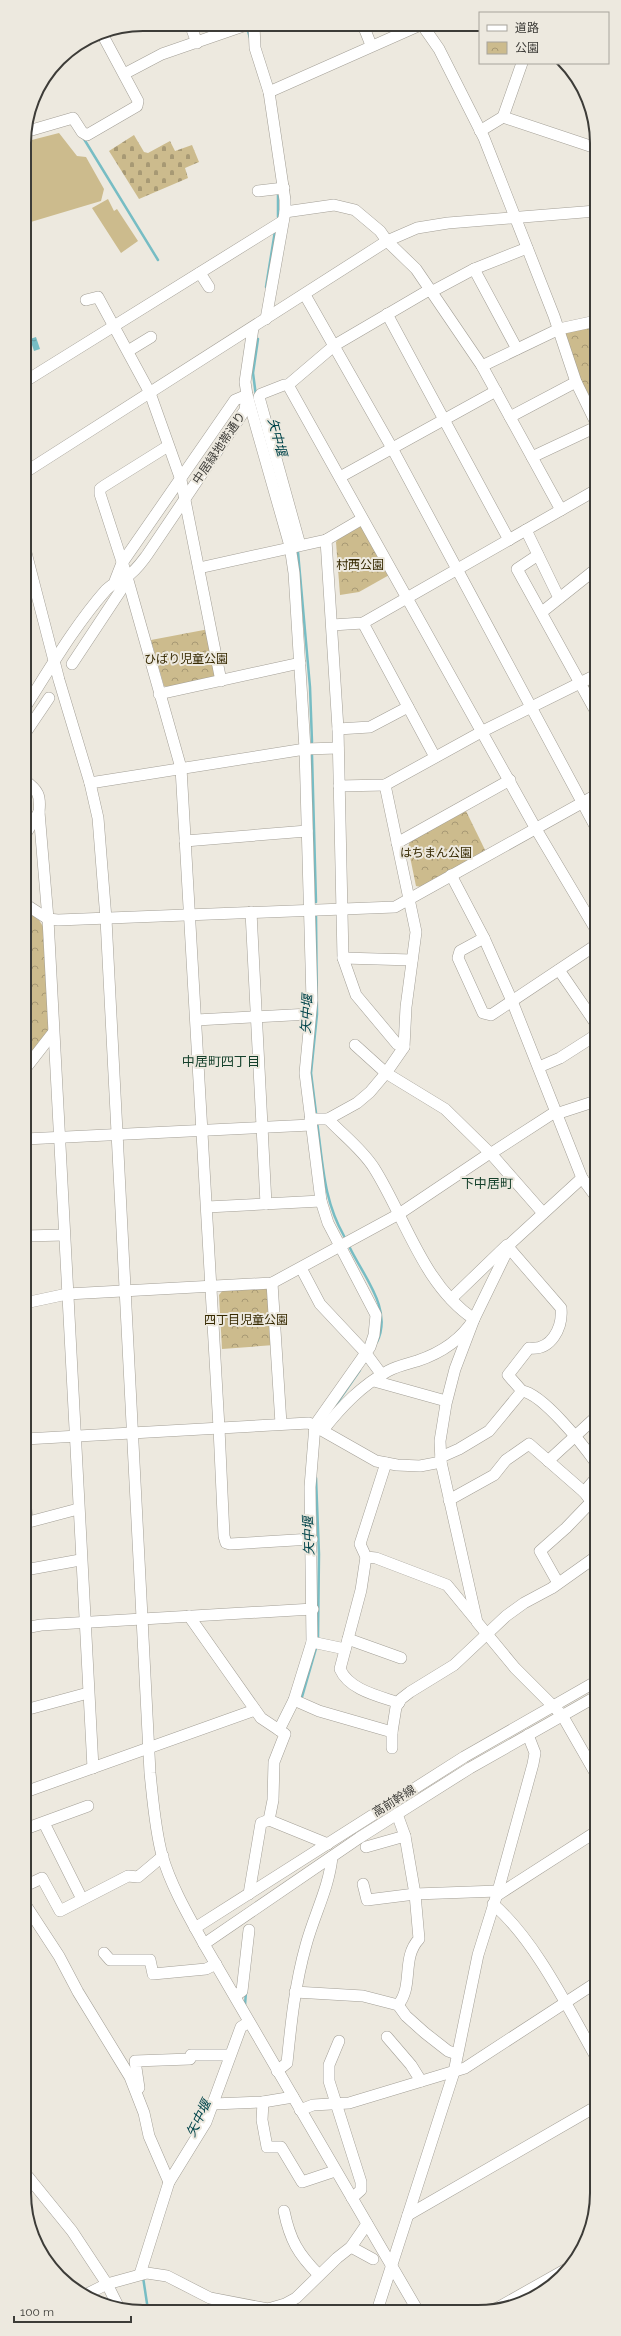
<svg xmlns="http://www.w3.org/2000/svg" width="621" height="2336" font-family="Raleway,'Noto Sans JP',sans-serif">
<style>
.cemetery{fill:url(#cemetery-stones)}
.park{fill:url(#park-crowns)}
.pitch{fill:#ccbb8d}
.water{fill:url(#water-ripples)}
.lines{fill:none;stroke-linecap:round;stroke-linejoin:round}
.stream{stroke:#77bdc4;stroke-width:2.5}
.minor-casing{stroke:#a39f96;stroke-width:12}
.minor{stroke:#fff;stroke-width:11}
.labels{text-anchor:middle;stroke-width:4;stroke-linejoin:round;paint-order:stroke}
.street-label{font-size:12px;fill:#3d3c38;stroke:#ede9df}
.park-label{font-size:12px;fill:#362900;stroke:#ede9df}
.water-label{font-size:13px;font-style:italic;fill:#00444a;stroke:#ede9df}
.neighbourhood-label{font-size:13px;fill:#15402b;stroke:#ede9df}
.rim{fill:none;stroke:#3d3c38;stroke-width:2}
</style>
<defs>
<pattern id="cemetery-stones" width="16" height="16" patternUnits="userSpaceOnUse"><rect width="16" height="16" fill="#ccbb8d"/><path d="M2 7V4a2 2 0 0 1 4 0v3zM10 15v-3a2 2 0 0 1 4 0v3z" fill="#a79974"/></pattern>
<pattern id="park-crowns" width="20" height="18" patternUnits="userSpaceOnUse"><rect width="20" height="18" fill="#ccbb8d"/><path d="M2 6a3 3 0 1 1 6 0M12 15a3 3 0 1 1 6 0" fill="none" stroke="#a79974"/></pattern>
<pattern id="water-ripples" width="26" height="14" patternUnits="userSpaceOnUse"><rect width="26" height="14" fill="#77bdc4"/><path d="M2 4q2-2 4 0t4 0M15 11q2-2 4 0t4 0" fill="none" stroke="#639ba0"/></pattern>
</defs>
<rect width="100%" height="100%" fill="#ede9df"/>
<!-- cemetery -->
<polygon class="cemetery" points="134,135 144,152 148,153 170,141 175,151 192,145 199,162 185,168 188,178 139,199 109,151"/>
<!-- park -->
<g class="park">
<polygon points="596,325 596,416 582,388 565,336 566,331"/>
<polygon points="363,525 391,574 359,592 340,595 336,542 338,539"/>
<polygon points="209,629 217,674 215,678 168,687 164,686 151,640"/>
<polygon points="466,811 486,852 421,887 416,886 408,847 410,841"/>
<polygon points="25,910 39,920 44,928 50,1031 25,1063"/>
<polygon points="266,1289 271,1293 274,1345 222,1349 219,1295 223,1290"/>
</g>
<!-- pitch -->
<g class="pitch">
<polygon points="59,133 77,156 86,157 104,189 101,201 24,224 24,142"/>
<polygon points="108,199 114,211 117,209 138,241 121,253 92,208"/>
</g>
<!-- water -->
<g class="water">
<polygon points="24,331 31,353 24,355"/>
<polygon points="36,337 40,349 34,351 30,339"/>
</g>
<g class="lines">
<!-- stream -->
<g class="stream">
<polyline points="247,28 250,38"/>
<polyline points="84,139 158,260"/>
<polyline points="278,217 278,192"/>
<polyline points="266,287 275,231"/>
<polyline points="256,396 253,373 258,339"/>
<polyline points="298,552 310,687 312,742"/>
<polyline points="312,755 316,902"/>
<polyline points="316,1113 311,1073 317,1014 316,916"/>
<path d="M317,1122C323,1163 323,1199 344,1236"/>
<path d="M350,1248C364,1277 393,1310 377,1342"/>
<polyline points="335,1406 360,1370"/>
<polyline points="316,1478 319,1554 318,1639"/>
<polyline points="302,1697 317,1645"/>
<polyline points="245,2005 246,1992"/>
<polyline points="143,2277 148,2310"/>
</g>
<defs>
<g id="minor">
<polyline points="190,24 197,43"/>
<polyline points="254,25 255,48 269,92 285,200 285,212 266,319"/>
<polyline points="363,25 371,45"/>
<polyline points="423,26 439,49 484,138 554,316 576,382 596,423"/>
<polyline points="124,74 162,54 246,25"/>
<polyline points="269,92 418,26"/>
<polyline points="503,117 596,148"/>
<polyline points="480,131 503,117 522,63"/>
<polyline points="25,132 73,118 82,132 87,135 137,106 138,101 101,32"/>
<polyline points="258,191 284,188"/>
<polyline points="285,212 334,205 355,210 380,231 387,241 416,269 482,366 561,510"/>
<polyline points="474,269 517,349"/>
<polyline points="200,273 209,287"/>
<polyline points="431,292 474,269 527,248"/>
<polyline points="305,295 392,448 596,828"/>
<polyline points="86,300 98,297 150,393 181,480 221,681"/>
<polyline points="387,314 509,540"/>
<polyline points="253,328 245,382 247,395 290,546 294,573 305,749 312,1000 305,1073 321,1201 328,1223 376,1315 374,1335 370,1347 315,1425 310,1487 312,1642 294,1700 279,1730"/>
<polyline points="128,351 151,337"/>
<polyline points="482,366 559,329 596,321"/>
<polyline points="24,382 283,221"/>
<polyline points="288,385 335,345 429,290"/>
<polyline points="510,417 576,382"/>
<polyline points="168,446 104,486 100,489 100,494 127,577 181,768 219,1428 224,1536 226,1543 230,1544 312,1539"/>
<polyline points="532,457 596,427"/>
<polyline points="24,473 387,241 417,228 448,223 596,211"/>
<polyline points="340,477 496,391"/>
<polyline points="526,530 559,598"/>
<polyline points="326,540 338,729 343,958 356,995 397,1044 404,1047"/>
<path d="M24,545L59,680L90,783L98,818L106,919L150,1773C153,1801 155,1829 162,1855C171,1886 188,1915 204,1944L418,2311"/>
<polyline points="300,545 259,397 261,394 284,385 288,385 536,829 596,930"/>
<polyline points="538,555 517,569 596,712"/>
<polyline points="199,568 326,540 362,519"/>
<polyline points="542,612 596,569"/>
<polyline points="363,623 435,757"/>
<polyline points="332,625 363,623 596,490"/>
<polyline points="72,664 121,590 127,577"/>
<polyline points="159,694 300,663"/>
<path d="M24,709C49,670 75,625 106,590C113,583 118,581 126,577C135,572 141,563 147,555L245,410L247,395L235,400L122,563L115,581"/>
<polyline points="338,729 370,727 408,707"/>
<polyline points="24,735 49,698"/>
<path d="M24,780C38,790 41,795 39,812L48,919L93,1768"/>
<polyline points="90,783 305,749 338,748"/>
<polyline points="339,786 385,785 483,731 596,675"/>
<polyline points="25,835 39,812"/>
<polyline points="185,841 307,831"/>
<polyline points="397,843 510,780"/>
<polyline points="451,875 484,938 512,1001 582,1178 596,1197"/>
<polyline points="25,904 48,919 58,920 395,907 596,795"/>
<polyline points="251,912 266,1204"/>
<polyline points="484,938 460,951 458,958 483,1013 491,1015 596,945"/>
<polyline points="343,958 412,960"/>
<polyline points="559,970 596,1024"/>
<polyline points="196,1020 310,1014"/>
<polyline points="355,1045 386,1073 445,1109 493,1156 543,1213"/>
<polyline points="539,1067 560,1058 596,1035"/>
<polyline points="25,1069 53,1033"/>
<polyline points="556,1114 596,1101"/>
<polyline points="310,1119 328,1119 357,1103 370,1092 386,1073 404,1047 406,1007 416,932 385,785"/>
<polyline points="25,1139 311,1125"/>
<polyline points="490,1154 555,1112"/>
<polyline points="582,1178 511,1243 474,1319 455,1369 446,1404 440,1441 441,1462 477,1622 515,1668 562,1715 597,1776"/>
<polyline points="207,1207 321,1201"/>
<polyline points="25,1236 64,1235"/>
<path d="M509,1248L561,1308C563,1328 551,1351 529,1348L508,1375L522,1391"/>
<polyline points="301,1268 320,1304 365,1352 382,1375"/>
<polyline points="272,1283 281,1424"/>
<polyline points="451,1299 507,1245"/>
<polyline points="25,1303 67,1294 272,1283 399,1214 490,1153"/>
<polyline points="374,1381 446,1401"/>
<path d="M323,1430C342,1406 361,1386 388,1371C397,1366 407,1364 417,1361C441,1353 461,1340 474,1319C423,1285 405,1217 374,1168C362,1149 343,1135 328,1119"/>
<polyline points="25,1439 309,1423 376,1461 397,1465 420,1466 441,1462"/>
<path d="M441,1457L459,1449L489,1431L522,1391C543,1394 583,1445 596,1463"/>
<polyline points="548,1461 596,1417"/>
<polyline points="386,1463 360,1544 366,1557 376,1558 447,1585 475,1619"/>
<polyline points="584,1492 596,1478"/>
<polyline points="25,1494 27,1523"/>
<polyline points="449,1500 494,1475 506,1460 529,1444 584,1492 596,1508"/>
<polyline points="25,1523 78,1509"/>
<path d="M366,1557L361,1590L340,1669C349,1690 379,1696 399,1703"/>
<polyline points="25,1570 80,1560"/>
<polyline points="558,1583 540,1551 566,1528 591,1502"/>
<polyline points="189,1616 261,1718 285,1734 274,1762 273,1800 269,1820"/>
<polyline points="25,1628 41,1625 313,1609"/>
<polyline points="348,1639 401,1658"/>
<polyline points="312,1642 345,1649"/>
<polyline points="294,1700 319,1711 392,1732"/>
<polyline points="25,1710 88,1693"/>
<polyline points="392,1748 392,1732 396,1707 401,1699 410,1692 454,1665 506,1616 524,1603 552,1588 597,1556"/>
<polyline points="25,1792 255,1710"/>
<polyline points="397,1814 405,1836"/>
<polyline points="44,1823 82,1899"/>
<polyline points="25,1829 88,1806"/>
<path d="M366,1847L405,1836L415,1894L419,1939C401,1958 414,1986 398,2005"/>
<polyline points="363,1884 367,1900 415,1894 498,1891"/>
<polyline points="25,1886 42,1878 60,1911 128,1876 138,1877 163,1856"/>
<polyline points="249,1894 261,1823 269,1820 328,1844"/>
<polyline points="496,1896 597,1831"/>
<polyline points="25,1904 59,1956 78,1992 130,2077 144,2113 149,2136 169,2182"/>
<path d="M493,1904C536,1941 569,2010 597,2059"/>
<polyline points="195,1928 464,1757 597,1681"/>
<polyline points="204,1944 359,1838 470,1768 597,1696"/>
<polyline points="104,1953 110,1960 150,1960 153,1974 206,1969 216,1964"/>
<polyline points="295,1992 363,1996 398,2005 406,2016 425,2033 448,2051 457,2054"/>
<polyline points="235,1996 242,1991 249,1930"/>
<polyline points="387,2037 411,2065 421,2081"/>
<polyline points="339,2041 329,2065 329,2081 361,2182 361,2190 352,2198"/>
<path d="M277,2071L287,2063C291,2023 295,1984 306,1945C314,1915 329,1888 332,1857"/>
<polyline points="139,2088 135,2061 190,2059 191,2055 230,2055"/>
<polyline points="263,2102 262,2120 267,2147 281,2147 302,2182 335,2171"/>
<polyline points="213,2104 263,2102 293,2097"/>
<polyline points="300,2110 313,2105 349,2103 465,2068 597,1982"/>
<polyline points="25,2173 72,2231 107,2284 120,2310"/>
<path d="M284,2211C290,2240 298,2254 319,2275"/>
<polyline points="408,2215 597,2106"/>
<polyline points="351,2247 373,2259"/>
<polyline points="140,2274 169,2182 206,2122 241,2027 249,2022"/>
<polyline points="83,2296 107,2284 147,2273 167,2276 210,2298 268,2309 285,2304 296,2298 337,2258 351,2247 367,2224"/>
<polyline points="377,2311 454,2072 478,1955 498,1891 533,1764 535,1753 528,1735"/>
<polyline points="492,2311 570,2267"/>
</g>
</defs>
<!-- minor casing -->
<use href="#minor" class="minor-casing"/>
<!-- minor -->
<use href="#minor" class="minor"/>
</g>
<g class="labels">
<!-- street labels -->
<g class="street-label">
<text transform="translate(219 448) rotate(-56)" y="4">中居緑地帯通り</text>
<text transform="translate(394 1801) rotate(-32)" y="4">高前幹線</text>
</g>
<!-- park labels -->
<g class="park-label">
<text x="360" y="569">村西公園</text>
<text x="186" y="663">ひばり児童公園</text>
<text x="436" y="857">はちまん公園</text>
<text x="246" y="1324">四丁目児童公園</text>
</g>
<!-- water labels -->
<g class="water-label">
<text transform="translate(278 437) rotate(75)" y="5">矢中堰</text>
<text transform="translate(306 1014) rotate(-87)" y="5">矢中堰</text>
<text transform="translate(308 1536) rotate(-92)" y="5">矢中堰</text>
<text transform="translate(198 2118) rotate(-64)" y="5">矢中堰</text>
</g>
<!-- neighbourhood labels -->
<g class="neighbourhood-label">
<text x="221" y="1066">中居町四丁目</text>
<text x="487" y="1188">下中居町</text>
</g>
</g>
<!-- crop -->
<path d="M0 0H621V2336H0ZM143 31H478A112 112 0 0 1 590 143V2193A112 112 0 0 1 478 2305H143A112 112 0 0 1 31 2193V143A112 112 0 0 1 143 31Z" fill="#ede9df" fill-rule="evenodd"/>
<path class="rim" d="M143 31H478A112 112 0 0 1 590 143V2193A112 112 0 0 1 478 2305H143A112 112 0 0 1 31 2193V143A112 112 0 0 1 143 31Z"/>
<!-- legend -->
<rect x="479" y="12" width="130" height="52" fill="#ede9df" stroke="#a7a49c"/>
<rect x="487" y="25" width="20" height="6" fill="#ffffff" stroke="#a7a49c"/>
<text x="515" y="32" font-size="12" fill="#3d3c38">道路</text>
<rect x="487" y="42" width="20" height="12" fill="url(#park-crowns)" stroke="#a7a49c"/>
<text x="515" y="52" font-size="12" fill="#3d3c38">公園</text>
<!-- scale -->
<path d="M14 2316v6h117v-6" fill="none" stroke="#3d3c38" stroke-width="2"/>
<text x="20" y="2316" font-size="12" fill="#3d3c38" stroke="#ede9df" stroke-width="3" paint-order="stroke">100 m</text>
</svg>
